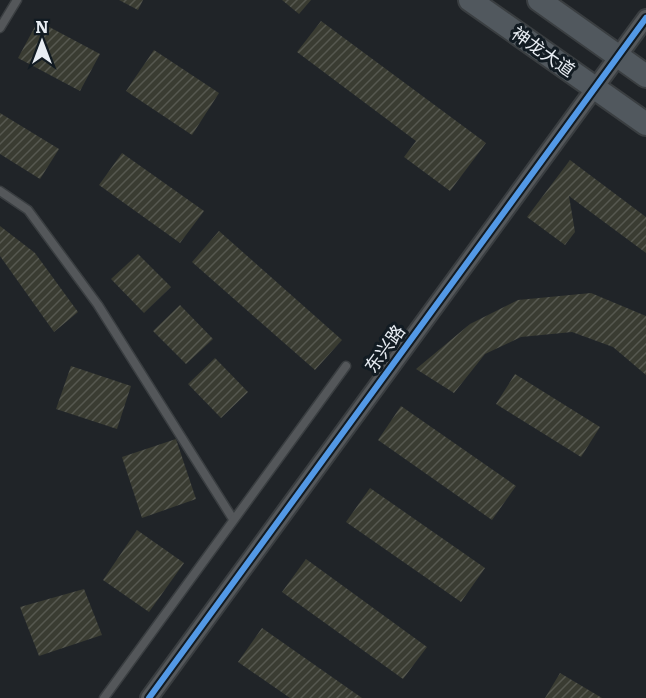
<svg xmlns="http://www.w3.org/2000/svg" width="646" height="698" font-family="Literata,'Noto Sans SC',serif">
<style>
.building{fill:url(#building-hatch)}
.lines{fill:none;stroke-linecap:round;stroke-linejoin:round}
.lane-casing{stroke:#3a3e41;stroke-width:11}
.street-casing{stroke:#3a3e41;stroke-width:20}
.secondary-casing{stroke:#3a3e41;stroke-width:26}
.lane{stroke:#54575a;stroke-width:8}
.street{stroke:#54575a;stroke-width:16}
.secondary{stroke:#51585e;stroke-width:22}
.cycleway-casing{stroke:#121b22;stroke-width:10}
.cycleway{stroke:#5399e6;stroke-width:6}
.labels{text-anchor:middle;stroke-width:6;stroke-linejoin:round;paint-order:stroke}
.street-label{font-size:18px;fill:#e8edf3;stroke:#121b22}
</style>
<defs>
<pattern id="building-hatch" width="6" height="6" patternUnits="userSpaceOnUse" patternTransform="scale(1.5)"><rect width="6" height="6" fill="#3a3c32"/><path d="M-1 1l2-2M0 6l6-6M5 7l2-2" fill="none" stroke="#565850"/></pattern>
</defs>
<rect width="100%" height="100%" fill="#202428"/>
<!-- building -->
<g class="building">
<polygon points="119,0 143,0 138,10"/>
<polygon points="282,0 311,0 299,14"/>
<polygon points="38,21 100,54 80,91 18,58"/>
<polygon points="321,21 486,143 450,191 404,157 416,141 297,52"/>
<polygon points="154,50 219,93 192,135 126,91"/>
<polygon points="0,113 59,149 40,179 0,154"/>
<polygon points="122,153 204,211 180,243 99,185"/>
<polygon points="570,160 646,217 646,253 569,196 575,232 565,245 527,217"/>
<polygon points="0,226 35,253 78,312 54,332 0,256"/>
<polygon points="219,231 342,340 315,370 192,262"/>
<polygon points="138,254 171,287 144,313 111,279"/>
<polygon points="591,293 646,316 646,375 613,347 572,332 521,337 485,354 454,393 416,369 470,324 518,300"/>
<polygon points="180,305 213,339 186,364 153,331"/>
<polygon points="215,358 248,392 221,418 188,384"/>
<polygon points="71,366 131,386 117,429 56,409"/>
<polygon points="515,374 600,427 581,457 496,404"/>
<polygon points="401,406 516,486 492,520 378,440"/>
<polygon points="176,439 196,499 142,518 122,457"/>
<polygon points="370,488 485,568 461,602 346,522"/>
<polygon points="137,530 184,563 149,612 103,580"/>
<polygon points="306,559 427,647 403,679 282,592"/>
<polygon points="84,589 102,635 39,656 20,607"/>
<polygon points="262,628 362,698 290,698 238,662"/>
<polygon points="560,673 602,698 545,698"/>
</g>
<g class="lines">
<defs>
<g id="lane">
<polyline points="0,28 17,0"/>
<polyline points="0,191 28,210 98,305 233,519"/>
<polyline points="104,698 346,366"/>
</g>
<polyline id="street" points="149,698 646,18"/>
<g id="secondary">
<polyline points="470,0 646,124"/>
<polyline points="539,0 646,76"/>
</g>
</defs>
<!-- lane casing -->
<use href="#lane" class="lane-casing"/>
<!-- street casing -->
<use href="#street" class="street-casing"/>
<!-- secondary casing -->
<use href="#secondary" class="secondary-casing"/>
<!-- lane -->
<use href="#lane" class="lane"/>
<!-- street -->
<use href="#street" class="street"/>
<!-- secondary -->
<use href="#secondary" class="secondary"/>
<defs>
<polyline id="cycleway" points="149,698 646,18"/>
</defs>
<!-- cycleway casing -->
<use href="#cycleway" class="cycleway-casing"/>
<!-- cycleway -->
<use href="#cycleway" class="cycleway"/>
</g>
<g class="labels">
<!-- street labels -->
<g class="street-label">
<text transform="translate(543 52) rotate(35)" y="6">神龙大道</text>
<text transform="translate(385 349) rotate(-54)" y="6">东兴路</text>
</g>
</g>
<!-- north arrow -->
<g transform="translate(42 42)" stroke="#121b22" stroke-width="4.5" paint-order="stroke">
<path d="M0-4.5L10 22L0 15L-10 22Z" fill="#e8edf3"/>
<text y="-9" font-size="16" font-weight="bold" text-anchor="middle" fill="#e8edf3">N</text>
</g>
</svg>
